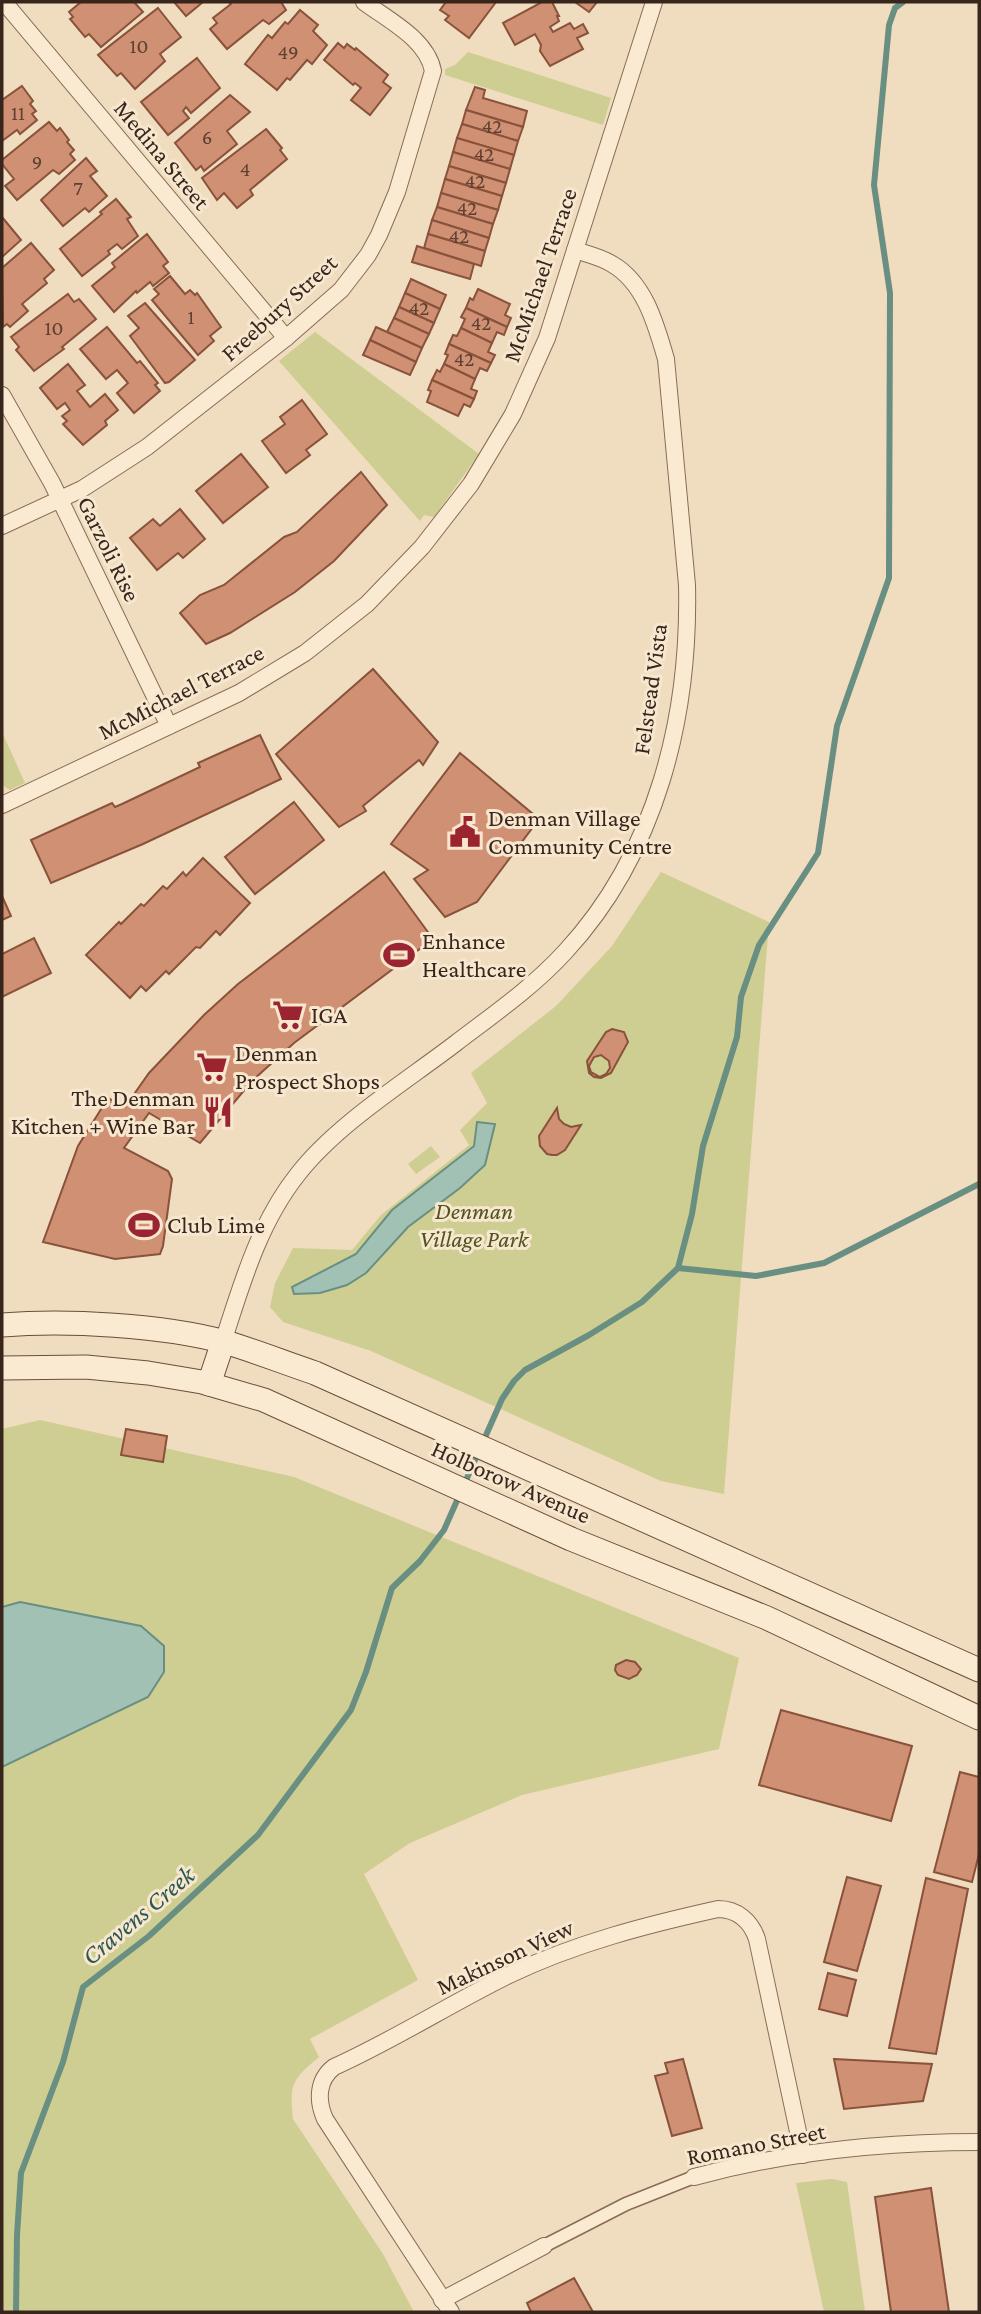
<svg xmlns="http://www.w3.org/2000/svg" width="981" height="2314" font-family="'Crimson Pro',serif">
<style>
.green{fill:#cece92}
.water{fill:#a2c1b5;stroke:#698f82;stroke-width:2}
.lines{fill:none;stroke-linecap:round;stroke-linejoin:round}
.stream{stroke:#698f82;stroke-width:6}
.building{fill:#d09073;stroke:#89523b;stroke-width:2;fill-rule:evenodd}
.pedestrian-casing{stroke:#896c56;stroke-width:15}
.minor-casing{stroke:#896c56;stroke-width:18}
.secondary-casing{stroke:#6b4d3a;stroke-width:25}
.pedestrian{stroke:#faead2;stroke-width:12}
.minor{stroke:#faead2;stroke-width:16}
.secondary{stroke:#faead2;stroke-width:23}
.labels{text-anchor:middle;stroke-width:6;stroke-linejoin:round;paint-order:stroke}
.number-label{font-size:21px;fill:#5e4032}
.street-label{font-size:24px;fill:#38261c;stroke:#f7e7cf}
.poi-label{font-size:24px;fill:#38261c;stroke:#f7e7cf;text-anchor:start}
.park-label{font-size:24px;font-style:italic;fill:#4e5521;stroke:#f7e7cf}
.water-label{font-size:26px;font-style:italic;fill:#2a5851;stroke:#f7e7cf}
</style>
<rect width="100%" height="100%" fill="#f0dcbf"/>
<!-- green -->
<g class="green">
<polygon points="468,52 611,98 603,125 445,75 445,69 455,65"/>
<polygon points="315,332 479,454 434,517 424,515 420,521 279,361"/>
<polygon points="2,732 25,783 10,790 2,785"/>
<polygon points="661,872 769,922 724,1494 661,1481 371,1351 283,1322 270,1307 275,1283 293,1248 352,1250 381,1215 469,1145 460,1130 487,1103 471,1073 556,1006 612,946"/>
<polygon points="431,1146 440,1157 416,1174 408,1164"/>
<path d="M40,1420L294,1477L739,1658L719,1749L522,1795L410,1843L364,1874L418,1980L310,2039L319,2057C293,2079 289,2083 293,2119L383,2254L414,2312H2V1429Z"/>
<polygon points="832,2179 847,2182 865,2312 824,2312 796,2183"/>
</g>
<!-- water -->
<g class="water">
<polygon points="477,1122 495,1124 485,1165 460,1188 408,1227 366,1273 347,1285 320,1293 294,1294 292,1287 356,1254 392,1210 474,1146"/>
<polygon points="20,1602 141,1626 164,1646 164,1672 148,1697 2,1767 2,1607"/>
</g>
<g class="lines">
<!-- stream -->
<g class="stream">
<polyline points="678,1268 756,1276 824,1263 979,1184"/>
<polyline points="16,2312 17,2235 21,2173 63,2062 83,1987 149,1936 258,1835 351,1710 366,1672 392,1588 420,1561 444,1530 502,1399 514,1381 525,1370 589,1335 642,1302 678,1268 692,1214 703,1146 737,1037 741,997 759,945 818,853 837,726 889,578 890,293 874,185 889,25 895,8 903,2"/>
</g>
</g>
<!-- building -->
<g class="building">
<polygon points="81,2 134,2 143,12 101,47 89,34 85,37 70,19 73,17 69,12"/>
<polygon points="174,2 203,2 186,16"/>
<polygon points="229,2 281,2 286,10 269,24 263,20 227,49 210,29 217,23 213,18 231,4"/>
<polygon points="446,2 496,2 469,38 445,20 449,16 440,10"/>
<polygon points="542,2 552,2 559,16 557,16 559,21 550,27 553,32 570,23 574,29 583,24 588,33 577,38 583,49 550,66 540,51 541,45 535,34 515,45 503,23"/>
<polygon points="575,2 597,2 589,12"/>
<polygon points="158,8 181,37 160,54 165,61 135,89 121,73 117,76 98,55"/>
<polygon points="300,10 318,25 313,31 327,45 312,64 307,60 290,80 287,78 277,90 245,64 268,35 272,38 285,22 288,24"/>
<polygon points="338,43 344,48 347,44 355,50 356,48 388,75 383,82 391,88 370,115 351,100 361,88 355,83 353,85 324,60"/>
<polygon points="197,58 220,88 191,113 186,107 183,111 189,118 168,135 141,102"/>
<polygon points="22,86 33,101 30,104 36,111 32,114 37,120 20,134 17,130 2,141 2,100"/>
<polygon points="475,87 485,90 483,98 527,111 523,127 466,110"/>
<polygon points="230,95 250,112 227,131 237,144 204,171 201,166 196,170 175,143"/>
<polygon points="466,110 523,127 518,141 462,124"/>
<polygon points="49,122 57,131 60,128 69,140 67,142 74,150 70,154 75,160 59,174 53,170 17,200 5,186 14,179 2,164 2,160"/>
<polygon points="462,124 518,141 514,155 457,138"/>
<polygon points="266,129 282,148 280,150 287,159 250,190 253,195 237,208 224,193 217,200 202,178"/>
<polygon points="457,138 514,155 510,169 453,152"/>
<polygon points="453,152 510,169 506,183 449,166"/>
<polygon points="86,158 97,171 90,176 107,196 89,212 85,208 63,226 41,200"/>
<polygon points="449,166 506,183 502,196 445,179"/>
<polygon points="445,179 502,196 498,210 441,193"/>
<polygon points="441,193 498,210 493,224 437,207"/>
<polygon points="116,199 131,217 127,219 138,236 122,249 117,244 108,251 110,254 82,276 60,249 102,214 100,212"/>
<polygon points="437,207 493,224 489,238 432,220"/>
<polygon points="2,217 21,240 2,257"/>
<polygon points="432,220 489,238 485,251 428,234"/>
<polygon points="147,234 168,262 163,266 169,273 153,286 150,282 137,293 136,291 114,312 92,286 115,267 112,263"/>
<polygon points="428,234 485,251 481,266 424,248"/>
<polygon points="31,243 54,270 44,279 47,283 22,304 28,311 10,327 7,324 3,327 2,268"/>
<polygon points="417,246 474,264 470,279 412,262"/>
<polygon points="170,276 185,294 190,290 195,295 197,293 221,327 210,336 214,341 198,355 152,300 159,294 154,289"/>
<polygon points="411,279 446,295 440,309 405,293"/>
<polygon points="478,289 510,304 505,315 511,318 507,327 466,308 470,298 473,300"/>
<polygon points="405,293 440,309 434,323 399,307"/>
<polygon points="68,294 74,302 79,299 96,319 62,347 64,349 34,371 16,350 19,347 11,337"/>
<polygon points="145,303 195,360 169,382 165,383 130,336 139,328 128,316"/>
<polygon points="399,307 434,323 429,334 394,318"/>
<polygon points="466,308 507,327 504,335 497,332 492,343 461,328 465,319 461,317"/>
<polygon points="394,318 429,334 422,348 387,332"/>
<polygon points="107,327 137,363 140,361 158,383 155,385 160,391 134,413 117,393 128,383 117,370 106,379 80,349"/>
<polygon points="376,327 422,348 416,362 370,340"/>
<polygon points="461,328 492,343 488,352 495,355 491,363 449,344 453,335 457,336"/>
<polygon points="370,340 416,362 410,375 363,355"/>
<polygon points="449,344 491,363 487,371 480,368 475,379 444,364 448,355 445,354"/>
<polygon points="68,364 85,385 77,391 90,407 105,394 118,410 105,421 107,425 83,445 63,424 67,421 62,416 70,410 65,403 57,409 40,388"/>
<polygon points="444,364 475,379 471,389 477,391 474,399 432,380 437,370 440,372"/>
<polygon points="432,380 474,399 470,407 464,404 458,416 427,402 431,391 428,390"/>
<polygon points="302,400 327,434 306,450 310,455 286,473 262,441 285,424 280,417"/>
<polygon points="241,454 268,487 223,523 196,491"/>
<polygon points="361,472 387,505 334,561 295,592 230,633 206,644 180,613 200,595 224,585 284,537 297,532"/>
<polygon points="180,509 205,539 183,558 178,553 157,570 130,538 153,519 160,526"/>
<polygon points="373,669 438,742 423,765 419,760 363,806 366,811 339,827 276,754"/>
<polygon points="260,735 281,779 143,844 51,883 31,840 112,803 115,807 122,804 200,767 198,763"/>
<polygon points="460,753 539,819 477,902 445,917 414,879 428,870 391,844"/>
<polygon points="294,802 324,840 255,894 225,857"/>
<polygon points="203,858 250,903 220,935 216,931 200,948 196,947 169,974 166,971 146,991 141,986 130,998 86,955 119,922 121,924 141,904 144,906 163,886 167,889 183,872 186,876"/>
<polygon points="384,872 433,939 294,1043 252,1081 200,1143 149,1113 124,1148 168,1171 172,1179 163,1246 160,1254 115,1259 43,1242 78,1146 108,1098 125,1107 149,1073 204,1015 238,984"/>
<polygon points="2,896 11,916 2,920"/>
<polygon points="34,938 51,973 2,997 2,954"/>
<path d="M612,1029L624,1032L628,1042L611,1073L601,1078L594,1077L589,1073L587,1061L606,1032ZM601,1055L609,1061L610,1068L606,1074L600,1077L591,1072L589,1066L594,1057Z"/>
<polygon points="557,1108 559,1119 564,1124 571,1127 581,1125 565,1150 557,1155 552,1155 547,1154 540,1146 539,1136"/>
<polygon points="126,1429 167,1436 163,1462 121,1455"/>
<polygon points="626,1660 635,1662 641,1669 637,1675 629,1679 618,1675 615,1670 616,1665"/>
<polygon points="781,1710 912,1746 891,1821 759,1785"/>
<polygon points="960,1772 979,1777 979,1854 972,1882 934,1872"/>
<polygon points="847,1877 881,1886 857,1971 824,1962"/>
<polygon points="926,1878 968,1889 936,2054 889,2048"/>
<polygon points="828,1973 856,1980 847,2016 819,2009"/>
<polygon points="683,2059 702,2128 672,2136 655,2076 668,2073 665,2063"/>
<polygon points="834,2059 932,2064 923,2101 844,2109"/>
<polygon points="931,2188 949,2312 891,2312 875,2197"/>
<polygon points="574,2278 593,2312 531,2312 527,2303"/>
</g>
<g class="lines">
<defs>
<polyline id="pedestrian" points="544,2246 626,2204 694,2177"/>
<g id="minor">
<polyline points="4,2 286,338"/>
<polyline points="2,395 52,483 169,726"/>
<path d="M2,526L82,489L147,447L286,338L341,290L368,255L379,235L397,192L433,71C427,39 388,20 364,2"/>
<polyline points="2,805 239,693 305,653 367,604 422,547 471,484 513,414 547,338 654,2"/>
<path d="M223,1342C242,1283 259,1223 298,1174C337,1124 405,1082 456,1043C494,1014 533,987 565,952C657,853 690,716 687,585L666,359C656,325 645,283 612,264C601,257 587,254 575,250"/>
<path d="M694,2177C786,2152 884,2142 979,2142"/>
<polyline points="442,2300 544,2246"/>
<path d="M451,2312L325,2119C317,2101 317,2080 334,2067C394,2040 450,2004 509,1975C576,1943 646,1925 718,1909C737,1909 751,1921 757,1939L803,2155"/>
</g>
<g id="secondary">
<path d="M2,1325C67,1320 162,1325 225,1342C255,1351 285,1363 315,1373L979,1670"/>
<polyline points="2,1368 86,1367 148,1373 202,1382 264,1400 571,1539 767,1618 979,1718"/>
<polyline points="209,1384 223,1342"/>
</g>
</defs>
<!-- pedestrian casing -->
<use href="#pedestrian" class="pedestrian-casing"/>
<!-- minor casing -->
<use href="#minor" class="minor-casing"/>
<!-- secondary casing -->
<use href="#secondary" class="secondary-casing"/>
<!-- pedestrian -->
<use href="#pedestrian" class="pedestrian"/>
<!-- minor -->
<use href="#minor" class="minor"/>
<!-- secondary -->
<use href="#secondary" class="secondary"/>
</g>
<!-- icons -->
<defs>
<symbol id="civic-bare" viewBox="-9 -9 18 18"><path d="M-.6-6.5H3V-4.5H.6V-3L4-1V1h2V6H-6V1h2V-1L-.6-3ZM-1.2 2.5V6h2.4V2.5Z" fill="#9b2431" stroke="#f7e7cf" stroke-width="2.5" paint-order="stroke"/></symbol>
<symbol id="stadium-bare" viewBox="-9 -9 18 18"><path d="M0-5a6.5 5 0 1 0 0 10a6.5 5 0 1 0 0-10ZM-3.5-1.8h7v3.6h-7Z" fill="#9b2431" stroke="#f7e7cf" stroke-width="2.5" paint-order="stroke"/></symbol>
<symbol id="supermarket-bare" viewBox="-9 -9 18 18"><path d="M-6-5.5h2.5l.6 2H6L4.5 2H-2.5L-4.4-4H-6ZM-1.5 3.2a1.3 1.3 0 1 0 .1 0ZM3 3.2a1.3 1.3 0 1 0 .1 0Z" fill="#9b2431" stroke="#f7e7cf" stroke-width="2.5" paint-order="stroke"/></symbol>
<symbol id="restaurant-bare" viewBox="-9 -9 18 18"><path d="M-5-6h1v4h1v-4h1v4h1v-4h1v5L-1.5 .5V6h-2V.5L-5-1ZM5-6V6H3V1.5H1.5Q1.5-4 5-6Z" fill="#9b2431" stroke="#f7e7cf" stroke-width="2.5" paint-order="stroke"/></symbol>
</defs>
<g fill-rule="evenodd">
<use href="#civic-bare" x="443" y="810" width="44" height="44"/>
<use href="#stadium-bare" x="377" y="933" width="44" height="44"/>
<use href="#supermarket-bare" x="266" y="993" width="44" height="44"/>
<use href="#supermarket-bare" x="190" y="1045" width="44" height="44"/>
<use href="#restaurant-bare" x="196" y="1090" width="44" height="44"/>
<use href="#stadium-bare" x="122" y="1203" width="44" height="44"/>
</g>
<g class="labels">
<!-- number labels -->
<g class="number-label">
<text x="139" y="53">10</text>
<text x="288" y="59">49</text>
<text x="18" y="120">11</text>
<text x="492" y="133">42</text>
<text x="207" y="144">6</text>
<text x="484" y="161">42</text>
<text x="37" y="169">9</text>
<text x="245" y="176">4</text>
<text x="475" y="188">42</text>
<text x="78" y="195">7</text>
<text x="467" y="215">42</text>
<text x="459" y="243">42</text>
<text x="419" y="315">42</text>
<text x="191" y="324">1</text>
<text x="481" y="330">42</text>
<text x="54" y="335">10</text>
<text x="464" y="366">42</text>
</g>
<!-- street labels -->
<g class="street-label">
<text transform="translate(162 155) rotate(50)" y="8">Medina Street</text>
<text transform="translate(540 275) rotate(-71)" y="8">McMichael Terrace</text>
<text transform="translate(279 308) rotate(-42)" y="8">Freebury Street</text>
<text transform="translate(109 549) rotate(64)" y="8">Garzoli Rise</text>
<text transform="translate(650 689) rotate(-82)" y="8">Felstead Vista</text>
<text transform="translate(181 692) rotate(-27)" y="8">McMichael Terrace</text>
<text transform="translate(511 1482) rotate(24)" y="8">Holborow Avenue</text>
<text transform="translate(505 1957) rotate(-25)" y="8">Makinson View</text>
<text transform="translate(756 2144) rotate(-11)" y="8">Romano Street</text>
</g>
<!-- poi labels -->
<g class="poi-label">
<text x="488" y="826">Denman Village<tspan x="488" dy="28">Community Centre</tspan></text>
<text x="422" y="949">Enhance<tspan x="422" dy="28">Healthcare</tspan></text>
<text x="311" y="1023">IGA</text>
<text x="235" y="1061">Denman<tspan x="235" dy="28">Prospect Shops</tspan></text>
<text x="195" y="1106" text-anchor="end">The Denman<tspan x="195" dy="28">Kitchen + Wine Bar</tspan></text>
<text x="167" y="1233">Club Lime</text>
</g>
<!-- park labels -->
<g class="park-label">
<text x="474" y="1219">Denman<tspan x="474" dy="28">Village Park</tspan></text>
</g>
<!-- water labels -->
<g class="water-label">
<text transform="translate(138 1915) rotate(-40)" y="9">Cravens Creek</text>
</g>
</g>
<!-- border -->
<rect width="981" height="2314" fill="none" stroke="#38261c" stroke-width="7"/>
</svg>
